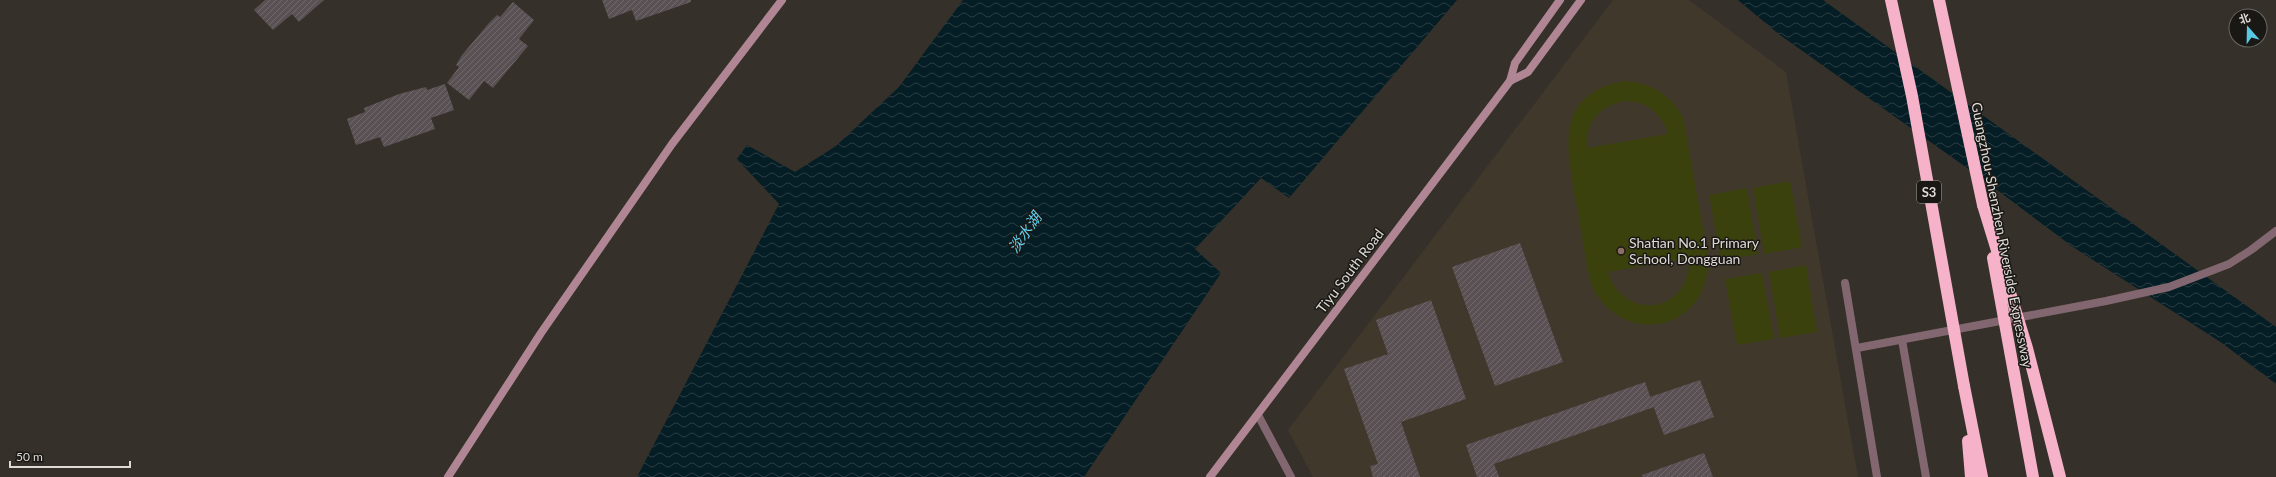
<svg xmlns="http://www.w3.org/2000/svg" width="2276" height="477" font-family="Lato,'Noto Sans SC',sans-serif">
<style>
.built{fill:#41382c}
.pitch{fill:#3a410d;fill-rule:evenodd}
.water{fill:url(#water-waves)}
.building{fill:url(#building-hatch)}
.lines{fill:none;stroke-linecap:round;stroke-linejoin:round}
.lane{stroke:#836770;stroke-width:8}
.street{stroke:#836770;stroke-width:8}
.secondary{stroke:#b18694;stroke-width:8}
.highway{stroke:#f5b2c8;stroke-width:12}
.highway-bridge{stroke:#f5b2c8;stroke-width:12}
.education-dot{fill:#8d6e63;stroke:#1a1815;stroke-width:1.5}
.labels{text-anchor:middle;stroke-width:3;stroke-linejoin:round;paint-order:stroke}
.shield{fill:#1a1815;stroke:#a3a09d;stroke-width:1}
.shield-label{font-size:13px;font-weight:bold;fill:#dedbd7}
.street-label{font-size:14px;fill:#dedbd7;stroke:#1a1815}
.poi-label{font-size:14px;fill:#dedbd7;stroke:#1a1815;text-anchor:start}
.water-label{font-size:15px;font-style:italic;fill:#60d3f3;stroke:#1a1815}
</style>
<defs>
<pattern id="water-waves" width="16" height="10" patternUnits="userSpaceOnUse"><rect width="16" height="10" fill="#051d24"/><path d="M0 5q4-4 8 0t8 0" fill="none" stroke="#293d43"/></pattern>
<pattern id="building-hatch" width="6" height="6" patternUnits="userSpaceOnUse"><rect width="6" height="6" fill="#5a5154"/><path d="M-1 1l2-2M0 6l6-6M5 7l2-2" fill="none" stroke="#71696c"/></pattern>
</defs>
<rect width="100%" height="100%" fill="#353029"/>
<!-- built -->
<polygon class="built" points="1613,0 1689,0 1786,72 1858,477 1313,477 1288,430"/>
<!-- pitch -->
<g class="pitch">
<path d="M1625,81C1652,83 1669,94 1683,117L1708,256C1712,327 1629,351 1593,289C1585,263 1582,235 1577,208C1568,154 1550,94 1625,81ZM1626,101C1647,102 1662,113 1668,134L1587,148C1585,122 1600,105 1626,101ZM1689,258C1692,312 1624,324 1608,272Z"/>
<polygon points="1790,181 1802,247 1764,254 1753,188"/>
<polygon points="1747,188 1758,254 1721,261 1709,195"/>
<polygon points="1806,265 1817,332 1780,338 1769,272"/>
<polygon points="1762,273 1774,339 1737,345 1725,279"/>
</g>
<!-- water -->
<g class="water">
<polygon points="963,0 1457,0 1289,198 1261,178 1195,249 1221,273 1084,477 637,477 779,204 737,159 747,145 795,172 836,146 899,87"/>
<polygon points="1738,0 1823,0 2276,327 2276,384 2222,343 2073,247 1984,180 1780,35"/>
</g>
<!-- building -->
<g class="building">
<polygon points="265,0 324,0 299,22 292,14 273,30 254,10"/>
<polygon points="602,0 691,0 691,2 636,21 632,10 609,19"/>
<polygon points="513,2 534,20 519,39 528,46 493,88 484,81 469,100 447,83 459,67 456,65 462,55 489,23 497,15 500,17"/>
<polygon points="445,84 454,110 431,118 435,129 384,147 380,137 356,145 347,119 365,112 364,108 399,94 426,87 427,90"/>
<polygon points="1520,243 1563,362 1495,386 1452,267"/>
<polygon points="1431,300 1466,399 1401,422 1420,477 1373,477 1370,466 1378,464 1344,369 1388,354 1376,320"/>
<polygon points="1700,380 1714,417 1664,435 1650,397"/>
<polygon points="1645,382 1654,407 1494,464 1499,477 1477,477 1466,445"/>
<polygon points="1704,453 1713,477 1643,477 1642,475"/>
</g>
<g class="lines">
<!-- lane -->
<g class="lane">
<polyline points="1902,340 1926,477"/>
<polyline points="1258,415 1291,477"/>
</g>
<!-- street -->
<g class="street">
<polyline points="1845,283 1877,477"/>
<polyline points="1857,348 2106,301 2169,287 2229,264 2251,250 2276,231"/>
</g>
<!-- secondary -->
<g class="secondary">
<polyline points="1510,81 1528,72 1581,0"/>
<polyline points="448,477 541,333 672,144 782,0"/>
<polyline points="1210,477 1510,81 1515,63 1560,0"/>
</g>
<!-- highway -->
<g class="highway">
<polyline points="1939,0 1983,205"/>
<polyline points="1964,386 1982,477"/>
<polyline points="1968,441 1971,477"/>
</g>
<!-- highway-bridge -->
<g class="highway-bridge">
<polyline points="1891,0 1912,96 1964,386"/>
<polyline points="1983,205 2027,348 2060,477"/>
<polyline points="1993,258 2033,477"/>
</g>
</g>
<!-- markers -->
<circle class="education-dot" cx="1621" cy="251" r="4"/>
<g class="labels">
<!-- shield labels -->
<rect class="shield" x="1917" y="181" width="24" height="22" rx="3"/>
<g class="shield-label">
<text x="1929" y="197">S3</text>
</g>
<!-- street labels -->
<g class="street-label">
<text transform="translate(2002 235) rotate(79)" y="5">Guangzhou-Shenzhen Riverside Expressway</text>
<text transform="translate(1350 271) rotate(-53)" y="5">Tiyu South Road</text>
</g>
<!-- poi labels -->
<g class="poi-label">
<text x="1629" y="248">Shatian No.1 Primary<tspan x="1629" dy="16">School, Dongguan</tspan></text>
</g>
<!-- water labels -->
<g class="water-label">
<text transform="translate(1025 233) rotate(-55)" y="5">淡水湖</text>
</g>
</g>
<!-- north arrow -->
<g transform="translate(2248 28) rotate(340)"><circle r="19" fill="#1a1815" stroke="#686663"/>
<path d="M0-3L7 15L0 10L-7 15Z" fill="#57c9e2"/>
<text y="-6" font-size="11" font-weight="bold" text-anchor="middle" fill="#dedbd7">北</text>
</g>
<!-- scale -->
<path d="M10 461v6h120v-6" fill="none" stroke="#dedbd7" stroke-width="2"/>
<text x="16" y="461" font-size="12" fill="#dedbd7" stroke="#1a1815" stroke-width="3" paint-order="stroke">50 m</text>
</svg>
